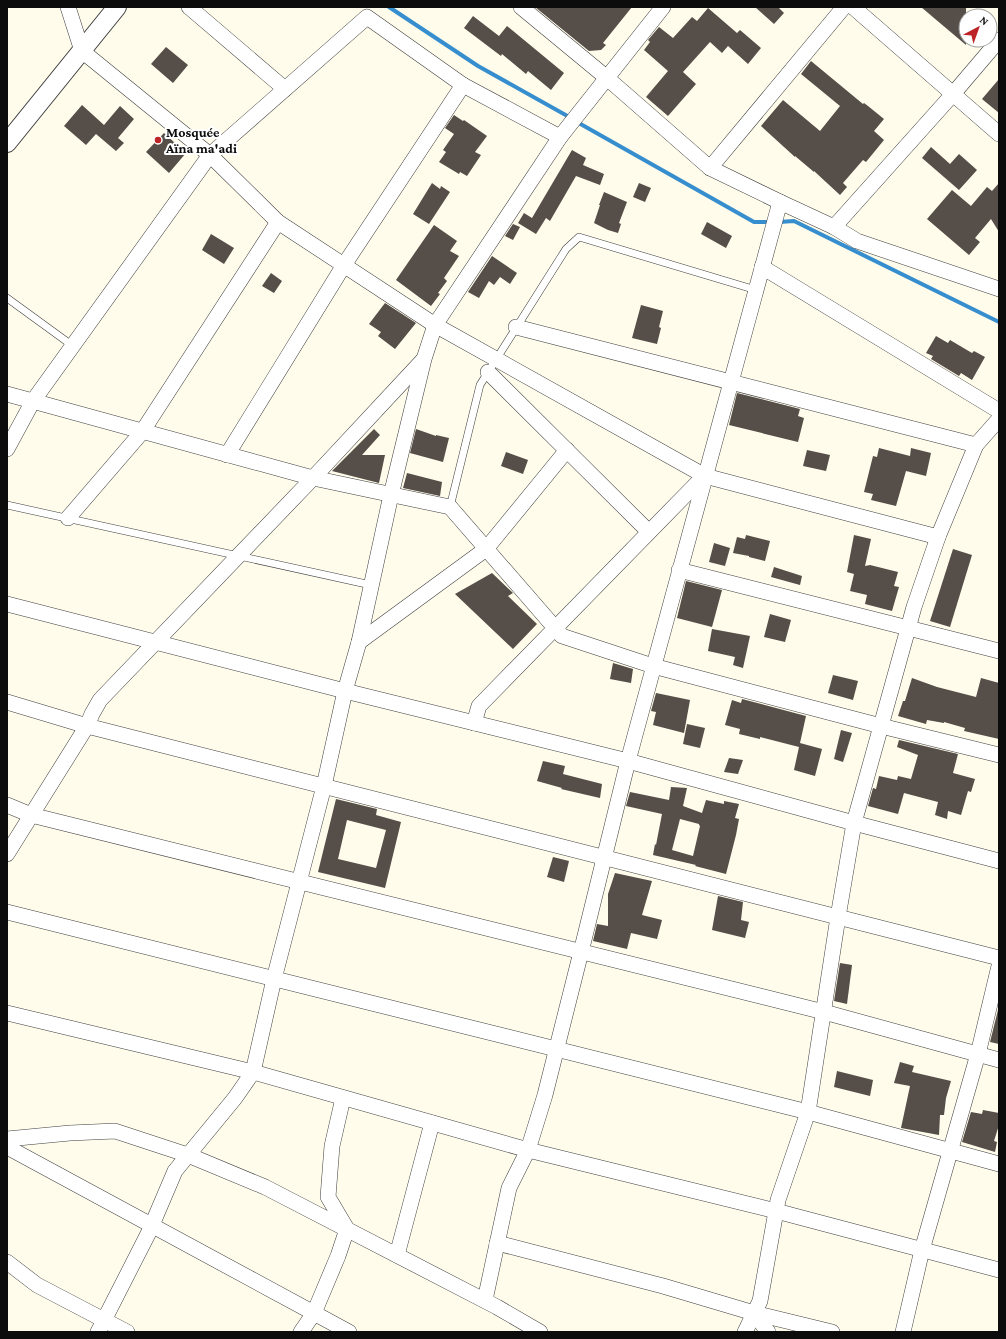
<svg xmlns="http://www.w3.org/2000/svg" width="1006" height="1339" font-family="'Crimson Pro',serif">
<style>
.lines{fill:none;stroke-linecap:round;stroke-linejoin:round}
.stream{stroke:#368ece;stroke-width:4}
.building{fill:#554e49;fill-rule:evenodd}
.service-casing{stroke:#3f3f3f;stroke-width:8}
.minor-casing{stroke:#3f3f3f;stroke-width:16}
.tertiary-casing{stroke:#3f3f3f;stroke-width:20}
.service{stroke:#fff;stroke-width:7}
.minor{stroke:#fff;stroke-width:15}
.tertiary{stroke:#fff;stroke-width:18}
.poi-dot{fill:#bd2428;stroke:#fff;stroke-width:1.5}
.labels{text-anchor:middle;stroke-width:4;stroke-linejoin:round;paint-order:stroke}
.poi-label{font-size:14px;font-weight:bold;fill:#0c0c0c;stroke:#fff;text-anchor:start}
</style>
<rect width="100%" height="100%" fill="#fffceb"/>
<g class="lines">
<!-- stream -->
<g class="stream">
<polyline points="389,7 478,66 571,118"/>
<polyline points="577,122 754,222 772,222"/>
<polyline points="779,222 794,221 999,322"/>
</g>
</g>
<!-- building -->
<g class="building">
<polygon points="535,7 632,7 603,43 606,45 601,50 589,51"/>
<polygon points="755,7 778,7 784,13 774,24"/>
<polygon points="921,7 966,7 966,45"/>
<polygon points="708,8 737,33 740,30 761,48 748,64 728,46 722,53 710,42 683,72 696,84 668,116 646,97 668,71 644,50 650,42 648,40 659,27 673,38 692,17 697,21"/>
<polygon points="473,16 499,36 507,26 564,73 551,90 528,71 526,74 502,54 501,56 464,28"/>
<polygon points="166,47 188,65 173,83 151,64"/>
<polygon points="811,61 863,104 864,103 868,106 884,119 874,131 884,140 866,162 863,160 843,183 847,187 840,195 814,171 814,172 795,156 795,157 761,126 783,100 820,131 840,106 801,74"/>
<polygon points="999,79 999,113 982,99"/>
<polygon points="82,105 104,125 120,106 134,119 118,138 124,143 116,151 96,134 86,145 64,126"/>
<polygon points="454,115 463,121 464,120 487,136 475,152 481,155 467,176 460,172 459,174 439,162 446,152 443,150 454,134 445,128"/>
<polygon points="164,133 186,153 169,173 146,152"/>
<polygon points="931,147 950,164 959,154 977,170 959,190 922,158"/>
<polygon points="572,150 586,158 583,165 604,174 600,185 576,176 550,221 546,218 536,234 518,223 524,213 532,218"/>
<polygon points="432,183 440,189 441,186 450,192 429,224 413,214"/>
<polygon points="639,183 651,188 645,202 633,197"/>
<polygon points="999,183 999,232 991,219 975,238 980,242 969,255 927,219 952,190 971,206 987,187 992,191"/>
<polygon points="604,192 627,202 619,223 621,224 618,233 608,230 594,223 600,205 599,205"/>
<polygon points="707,222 732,236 726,248 701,234"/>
<polygon points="513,224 520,227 513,240 505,236"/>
<polygon points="434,225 457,241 450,251 459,256 444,278 447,281 438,293 440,294 431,306 396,280"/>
<polygon points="211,234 234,248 224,264 202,250"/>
<polygon points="492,256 517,273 510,284 500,277 494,285 489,281 479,298 468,292"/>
<polygon points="271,273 282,281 274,293 262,286"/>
<polygon points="385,303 416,323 395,349 378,336 381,332 369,324"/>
<polygon points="641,305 663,311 659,327 661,328 657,344 632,338"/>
<polygon points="936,336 948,343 950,340 972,353 974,351 985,357 972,380 961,373 959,376 931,359 933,356 926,353"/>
<polygon points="737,393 800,409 798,416 804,418 798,442 729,425"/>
<polygon points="374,429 380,435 362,455 385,455 379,483 332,471"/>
<polygon points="416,429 436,436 436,435 449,438 443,462 410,453"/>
<polygon points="879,448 910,456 911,448 931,453 926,476 906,471 896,506 871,500 873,494 864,492 873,456 877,457"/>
<polygon points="807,450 830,455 826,471 803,466"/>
<polygon points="506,452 528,460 523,474 501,466"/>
<polygon points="407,473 442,482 440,496 403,488"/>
<polygon points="746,535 770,541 765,561 749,557 749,556 733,553 737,537 745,539"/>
<polygon points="854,535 871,539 865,566 870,565 898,572 894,586 899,587 892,611 865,604 867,595 850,591 854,574 847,572"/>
<polygon points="714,543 730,548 725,566 709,562"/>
<polygon points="953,549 972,555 950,627 930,621"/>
<polygon points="774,567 802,576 800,585 771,577"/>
<polygon points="492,573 513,593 508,596 537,624 513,649 455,594"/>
<polygon points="686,581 722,590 712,627 677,618"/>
<polygon points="770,614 791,620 785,642 764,637"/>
<polygon points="712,629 750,636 743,668 733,665 735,657 708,651"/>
<polygon points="613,663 633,669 631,683 610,679"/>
<polygon points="833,675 858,681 853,700 828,693"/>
<polygon points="912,678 937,687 976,697 981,678 999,683 999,739 964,731 965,728 944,722 944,723 927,720 926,724 898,716 903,701 905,701"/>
<polygon points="656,693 690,700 684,733 653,725 656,712 651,711"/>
<polygon points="742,699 806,716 800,743 822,749 815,776 794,770 799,747 760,737 760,739 739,734 740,729 725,725 732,700 741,703"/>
<polygon points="687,724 705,728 700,748 683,744"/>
<polygon points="841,730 852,733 843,762 834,759"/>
<polygon points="899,740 958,754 953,773 975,779 971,792 968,791 961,815 948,811 947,819 935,815 938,802 904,793 898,814 868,806 873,788 876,789 879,776 897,780 898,776 911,779 918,755 897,747"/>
<polygon points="729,758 743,760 738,774 724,772"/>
<polygon points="543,761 565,766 563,774 602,784 600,798 561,789 562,788 537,781"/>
<path d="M671,787L687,788L683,806L702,813L706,800L724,804V801L739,804L735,818L739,819L736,835L726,874L695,866L696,865L653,855L655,844L656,845L662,814L626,806L630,792L669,800ZM680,819L699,824V825L700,826L693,856L672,850Z"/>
<path d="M336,799L377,809L376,815L401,822L385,888L318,872ZM347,820L386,830L376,868L338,859Z"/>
<polygon points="553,857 569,861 564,882 547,877"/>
<polygon points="615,873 652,881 642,915 662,920 657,939 631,933 627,949 593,941 597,924 608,926 608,894"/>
<polygon points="718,896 743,902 741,920 749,922 745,938 712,930"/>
<polygon points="840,963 852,965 847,1004 834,1001"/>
<polygon points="999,1006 999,1044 990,1042"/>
<polygon points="900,1062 914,1066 912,1072 951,1081 946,1098 944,1115 940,1115 939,1135 901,1128 910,1086 894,1083"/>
<polygon points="837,1071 873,1080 870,1096 834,1087"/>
<polygon points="983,1110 999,1113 999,1125 994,1141 997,1142 995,1152 962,1142 971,1112 982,1114"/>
</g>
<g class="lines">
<defs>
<g id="service">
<polyline points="7,298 73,346"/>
<polyline points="7,505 371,585"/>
<polyline points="450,507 480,385 566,249 579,237 756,290"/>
</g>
<g id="minor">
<polyline points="68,7 82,51 210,155 278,222 435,325 705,476 938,537"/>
<polyline points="189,7 285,89"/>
<polyline points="521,7 607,78 710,168 780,202 834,227 857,241 999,289"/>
<polyline points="853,7 999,134"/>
<polyline points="710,168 844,7"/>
<polyline points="834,227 953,94 999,40"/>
<polyline points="762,267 999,411"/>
<polyline points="516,327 976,445"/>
<polyline points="488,372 649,532"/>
<polyline points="7,394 313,478 450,507 562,636 653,666 881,726 999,755"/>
<polyline points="7,449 33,401 210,155 367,17 463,85 560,137"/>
<polyline points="227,455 344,265 463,85"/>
<polyline points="68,518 142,432 278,222"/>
<polyline points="679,570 999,651"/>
<polyline points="7,604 345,691 628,761 854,823 999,861"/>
<polyline points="359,642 486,549 567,450"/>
<polyline points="7,702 87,726 999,958"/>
<polyline points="474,723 479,706 704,476"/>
<polyline points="7,805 31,815 824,1012 999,1060"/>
<polyline points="7,854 87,726 92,714 100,700 313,478 423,360"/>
<polyline points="7,912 808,1112 999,1164"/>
<polyline points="7,1013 253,1072 528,1150 776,1211 999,1270"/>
<polyline points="7,1139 70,1133 115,1131 188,1155 265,1187 497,1307 540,1332"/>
<polyline points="7,1147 349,1332"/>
<polyline points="497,1243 663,1286 754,1313 768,1332"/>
<polyline points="397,1255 432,1123"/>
<polyline points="7,1262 37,1285 127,1332"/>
<polyline points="485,1300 509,1188 528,1150 545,1095 581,952 628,761 780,202"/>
<polyline points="754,1313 832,1332"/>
<polyline points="98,1332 149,1232 175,1171 235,1098 253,1072 274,979 324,786 345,691 359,642 391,495 424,359 435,325 560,137 663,7"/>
<polyline points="301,1332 314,1313 338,1256 347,1229 328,1197 332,1146 343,1098"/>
<polyline points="745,1332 760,1301 778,1200 808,1112 838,917 854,823 914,607 938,537 976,445 999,419"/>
<polyline points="903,1332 922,1250 978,1054 999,966"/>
</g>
<polyline id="tertiary" points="7,143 117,7"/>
</defs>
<!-- service casing -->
<use href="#service" class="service-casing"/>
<!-- minor casing -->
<use href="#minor" class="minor-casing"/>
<!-- tertiary casing -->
<use href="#tertiary" class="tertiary-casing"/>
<!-- service -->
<use href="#service" class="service"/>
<!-- minor -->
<use href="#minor" class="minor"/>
<!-- tertiary -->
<use href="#tertiary" class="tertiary"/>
</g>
<!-- markers -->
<circle class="poi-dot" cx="158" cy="140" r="4"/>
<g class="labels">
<!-- poi labels -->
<g class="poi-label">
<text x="166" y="137">Mosquée<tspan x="166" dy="16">Aïna ma'adi</tspan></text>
</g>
</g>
<!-- border -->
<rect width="1006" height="1339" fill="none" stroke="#0c0c0c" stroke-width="16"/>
<!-- north arrow -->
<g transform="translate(978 28) rotate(41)"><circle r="19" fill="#ffffff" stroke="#9e9e9e"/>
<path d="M0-3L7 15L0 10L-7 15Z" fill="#bd2428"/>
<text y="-6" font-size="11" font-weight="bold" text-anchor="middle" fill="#0c0c0c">N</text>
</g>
</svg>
